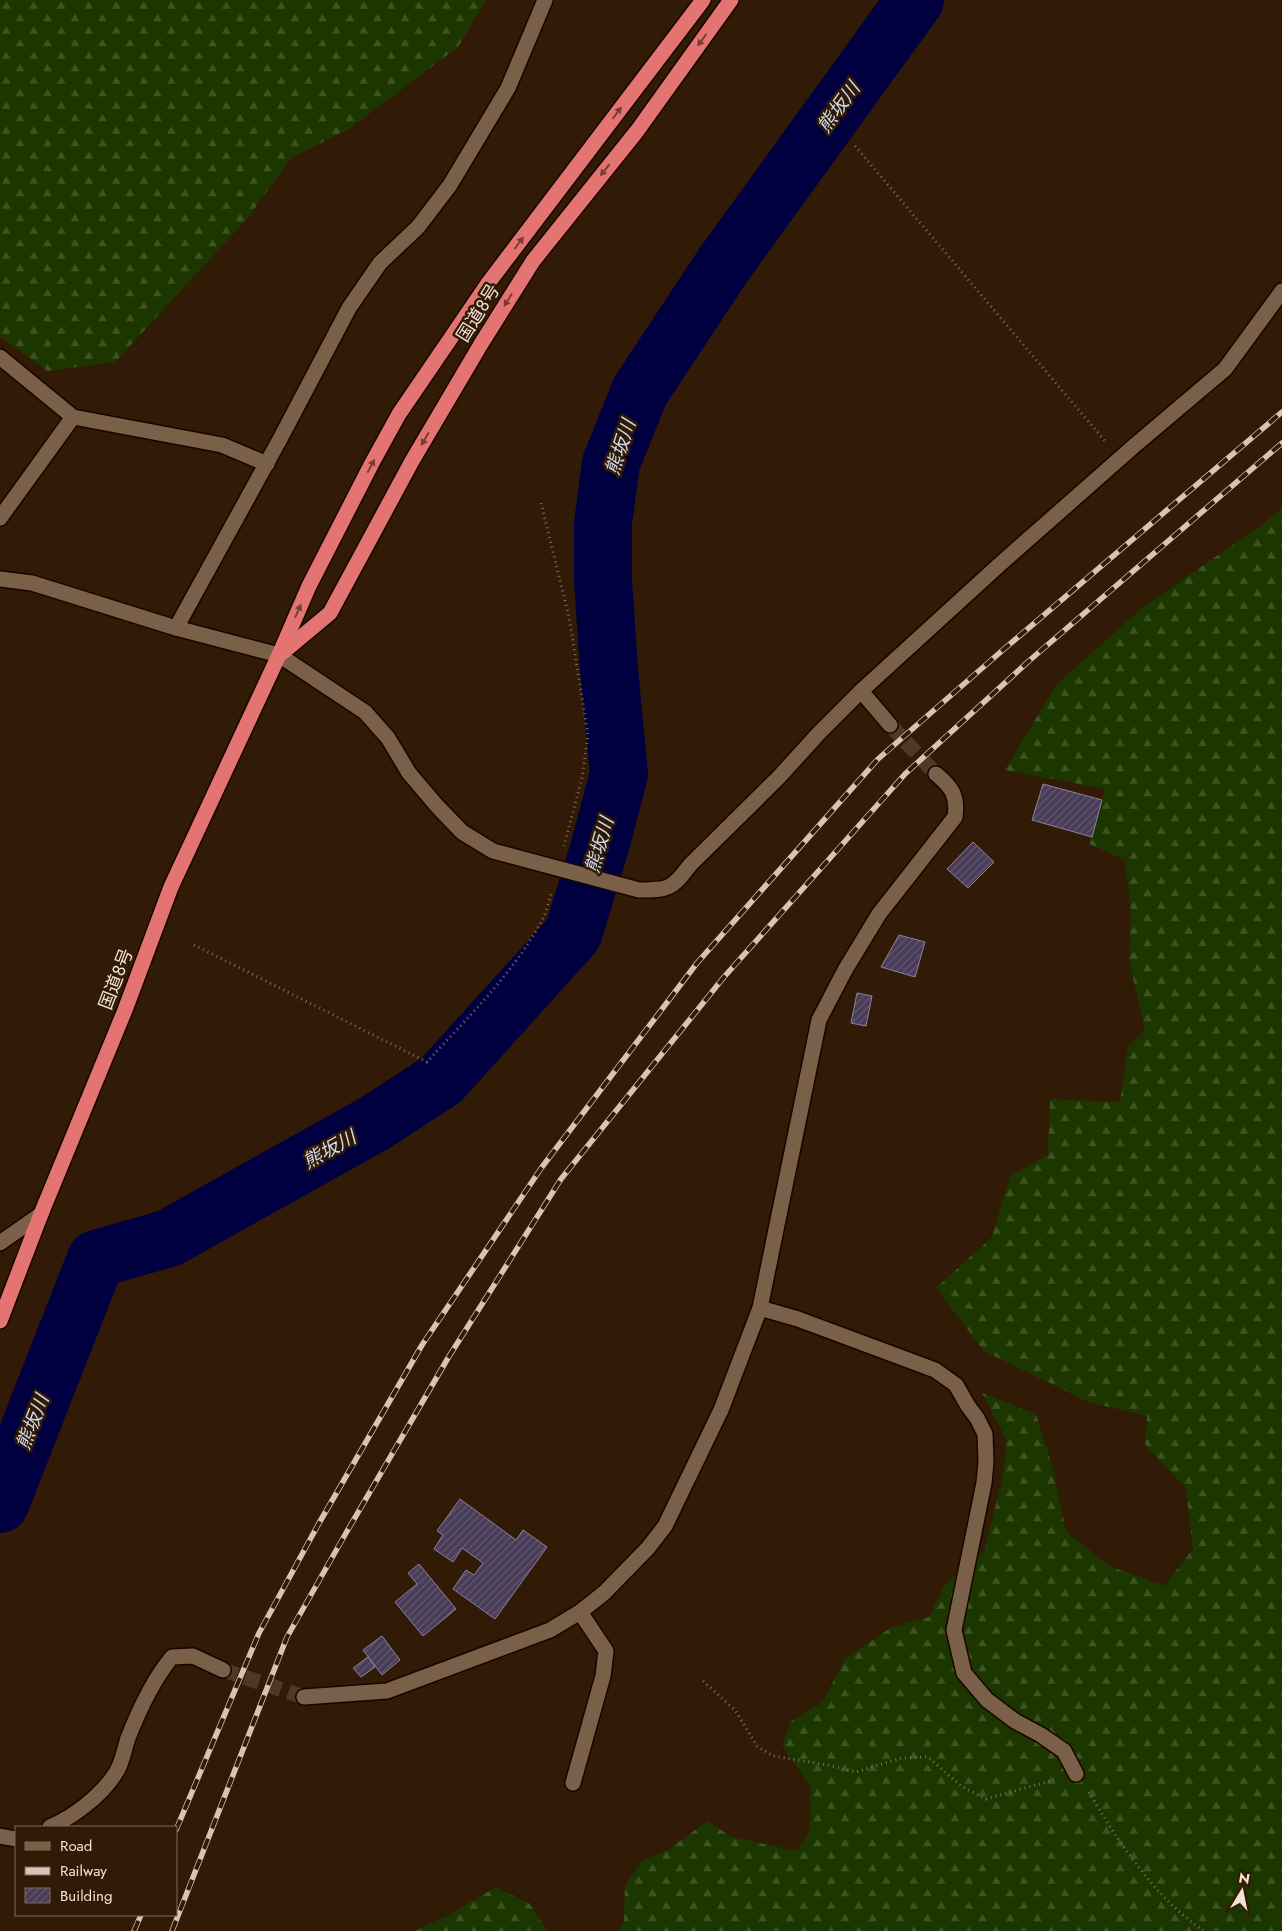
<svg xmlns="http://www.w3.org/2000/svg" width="1282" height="1931" font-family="Jost,'Noto Sans JP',sans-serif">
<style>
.forest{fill:url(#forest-firs)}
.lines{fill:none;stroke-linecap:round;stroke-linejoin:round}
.river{stroke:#000040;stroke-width:58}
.building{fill:url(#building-hatch);stroke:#8d80a0}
.minor-tunnel{stroke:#4e3925;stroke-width:15;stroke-dasharray:15 8;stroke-linecap:butt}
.minor-casing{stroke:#180500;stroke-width:18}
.highway-casing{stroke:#180500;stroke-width:18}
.path{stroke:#816d5c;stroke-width:3;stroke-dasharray:1 4;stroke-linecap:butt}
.minor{stroke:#7a5f49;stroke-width:15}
.highway{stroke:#e37471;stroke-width:15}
.rail-casing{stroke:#d5c4b7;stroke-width:5.5}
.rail{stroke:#311b06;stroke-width:4;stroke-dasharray:11;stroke-linecap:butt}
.oneway{fill:#783f31}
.labels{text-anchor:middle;stroke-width:5;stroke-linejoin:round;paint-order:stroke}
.street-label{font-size:18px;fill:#f3e3d7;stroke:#311b06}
.water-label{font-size:19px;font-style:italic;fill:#d0dbee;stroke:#311b06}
</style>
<defs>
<pattern id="forest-firs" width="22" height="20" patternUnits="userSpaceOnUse" patternTransform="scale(1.25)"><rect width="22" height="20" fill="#1c3600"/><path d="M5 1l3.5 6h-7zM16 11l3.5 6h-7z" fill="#3d5324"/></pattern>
<pattern id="building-hatch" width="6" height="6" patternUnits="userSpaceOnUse" patternTransform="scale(1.25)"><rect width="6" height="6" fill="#483c58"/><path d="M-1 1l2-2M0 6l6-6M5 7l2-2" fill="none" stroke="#63586f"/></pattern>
</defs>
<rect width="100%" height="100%" fill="#311b06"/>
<!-- forest -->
<g class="forest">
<polygon points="0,0 486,0 458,47 349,129 291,158 246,220 115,362 47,371 0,336"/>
<polygon points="1282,508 1282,1931 619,1931 624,1921 625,1885 643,1860 668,1850 707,1821 732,1837 797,1851 809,1834 811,1787 782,1745 791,1721 822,1703 845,1659 890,1628 929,1617 944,1586 984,1551 1002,1481 1007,1441 982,1393 1036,1414 1052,1466 1066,1531 1109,1566 1164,1586 1193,1549 1186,1489 1145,1444 1147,1416 1088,1402 984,1351 936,1288 992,1237 1010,1176 1048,1155 1050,1099 1120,1102 1128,1047 1145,1030 1129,960 1131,912 1125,860 1089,844 1105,789 1005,770 1056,685 1142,608 1267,521"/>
<polygon points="496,1887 530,1904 547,1931 415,1931 449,1915"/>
</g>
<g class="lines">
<!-- river -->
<polyline class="river" points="0,1504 96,1259 169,1238 375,1123 441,1080 573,934 600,846 619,774 609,670 603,580 603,523 611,463 640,391 724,264 915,0"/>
</g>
<!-- building -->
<g class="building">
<polygon points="1043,784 1102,800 1092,837 1032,820"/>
<polygon points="973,842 994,862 968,888 947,869"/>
<polygon points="899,935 925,942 915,977 881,967"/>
<polygon points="857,993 872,996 866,1026 851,1023"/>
<polygon points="460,1499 516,1540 523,1530 547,1547 495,1619 453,1589 466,1570 474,1575 483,1563 462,1548 453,1562 434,1549 443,1535 437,1531"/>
<polygon points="419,1564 456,1609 423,1636 395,1602 417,1584 408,1573"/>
<polygon points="382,1636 400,1660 382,1675 363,1650"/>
<polygon points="368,1657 375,1667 361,1677 353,1668"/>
</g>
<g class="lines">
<!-- minor-tunnel -->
<g class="minor-tunnel">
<polyline points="890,725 936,774"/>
<polyline points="223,1670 304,1697"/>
</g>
<defs>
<g id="minor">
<polyline points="0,357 73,417 222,445 267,464"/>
<polyline points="0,518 73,417"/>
<path d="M0,579L32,583L176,628L279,655L365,712L388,738L409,773L437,806L462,832L493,851L639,890C669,890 672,889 690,865L779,777L819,733L861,691L998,566L1134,446L1225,369L1282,291"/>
<polyline points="176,628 280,439 349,308 380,263 418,227 450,185 508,88 545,0"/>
<polyline points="861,691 890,725"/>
<polyline points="0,1243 41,1214"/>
<polyline points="760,1308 798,1319 935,1370 956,1385 968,1406 977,1418 985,1434 986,1462 984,1483 954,1630 964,1673 987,1700 1015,1721 1041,1735 1064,1751 1076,1774"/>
<path d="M304,1697L387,1691L550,1630L580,1612L604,1593L648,1548L665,1526L721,1410L760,1308L819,1020L845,970L879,914L955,817C958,796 952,787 936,774"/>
<polyline points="573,1783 603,1676 606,1651 580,1612"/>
<path d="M50,1827C73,1817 101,1796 115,1774C122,1765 124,1750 128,1738C139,1710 152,1681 172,1657L193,1656L223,1670"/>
<polyline points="0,1836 16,1839"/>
</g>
<g id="highway">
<polyline points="282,653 330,613 412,461 481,344 533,261 637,131 731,0"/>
<polyline points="0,1321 41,1214 125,1010 171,887 279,655 309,586 372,463 399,414 489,282 703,0"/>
</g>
</defs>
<!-- minor casing -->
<use href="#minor" class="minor-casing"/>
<!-- highway casing -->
<use href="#highway" class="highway-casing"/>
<!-- path -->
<g class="path">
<polyline points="855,146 1105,441"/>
<polyline points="541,503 569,617 588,735 582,778 564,846"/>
<path d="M194,945L427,1062C467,1018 514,973 542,920C547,911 549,900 552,891"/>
<polyline points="703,1681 735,1710 757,1746 773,1756 828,1765 856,1772 902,1758 928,1757 961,1786 986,1799 1054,1780"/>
<path d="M1089,1792C1117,1841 1157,1900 1204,1931"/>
</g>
<!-- minor -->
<use href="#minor" class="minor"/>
<!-- highway -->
<use href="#highway" class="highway"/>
<defs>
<g id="rail">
<polyline points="176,1830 259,1633 318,1525 422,1345 542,1167 697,963 878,759 1004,649 1282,412"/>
<polyline points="134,1931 141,1915"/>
<polyline points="172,1931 287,1637 346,1533 448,1358 561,1179 724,977 905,774 1030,660 1282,443"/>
</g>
</defs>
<!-- rail casing -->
<use href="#rail" class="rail-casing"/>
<!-- rail -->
<use href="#rail" class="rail"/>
</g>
<!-- one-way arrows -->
<defs><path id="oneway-solid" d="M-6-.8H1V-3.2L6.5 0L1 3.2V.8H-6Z" transform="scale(1.25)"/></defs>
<g class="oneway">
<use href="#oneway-solid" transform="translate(702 40) rotate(126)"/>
<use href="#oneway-solid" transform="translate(617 113) rotate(-53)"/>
<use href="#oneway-solid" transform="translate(605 170) rotate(129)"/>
<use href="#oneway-solid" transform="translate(519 243) rotate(-53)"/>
<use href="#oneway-solid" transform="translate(508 300) rotate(122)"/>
<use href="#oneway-solid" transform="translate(425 439) rotate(120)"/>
<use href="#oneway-solid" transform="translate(371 466) rotate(-62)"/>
<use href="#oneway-solid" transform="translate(298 611) rotate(-66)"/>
</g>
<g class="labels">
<!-- street labels -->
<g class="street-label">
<text transform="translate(478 313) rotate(-58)" y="6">国道8号</text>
<text transform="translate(116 979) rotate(-69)" y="6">国道8号</text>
</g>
<!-- water labels -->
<g class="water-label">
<text transform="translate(838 107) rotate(-54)" y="7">熊坂川</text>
<text transform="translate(620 447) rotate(-72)" y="7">熊坂川</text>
<text transform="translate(599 845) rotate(-74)" y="7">熊坂川</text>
<text transform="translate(329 1149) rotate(-29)" y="7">熊坂川</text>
<text transform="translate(32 1422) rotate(-69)" y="7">熊坂川</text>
</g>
</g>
<!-- legend -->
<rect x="15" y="1826" width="162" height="90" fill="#311b06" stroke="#7f6b5a"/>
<rect x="25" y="1842" width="25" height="8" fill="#7a5f49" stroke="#7f6b5a"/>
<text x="60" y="1851" font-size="15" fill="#f3e3d7">Road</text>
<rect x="25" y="1867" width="25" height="8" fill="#d5c4b7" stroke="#7f6b5a"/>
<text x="60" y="1876" font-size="15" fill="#f3e3d7">Railway</text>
<rect x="25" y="1888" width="25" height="15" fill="url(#building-hatch)" stroke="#7f6b5a"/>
<text x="60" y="1901" font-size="15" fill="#f3e3d7">Building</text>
<!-- north arrow -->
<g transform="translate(1242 1891) rotate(10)" stroke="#311b06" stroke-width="4" paint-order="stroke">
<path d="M0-4L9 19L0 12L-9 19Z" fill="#f3e3d7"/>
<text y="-8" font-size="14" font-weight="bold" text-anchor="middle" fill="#f3e3d7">N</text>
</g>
</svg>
